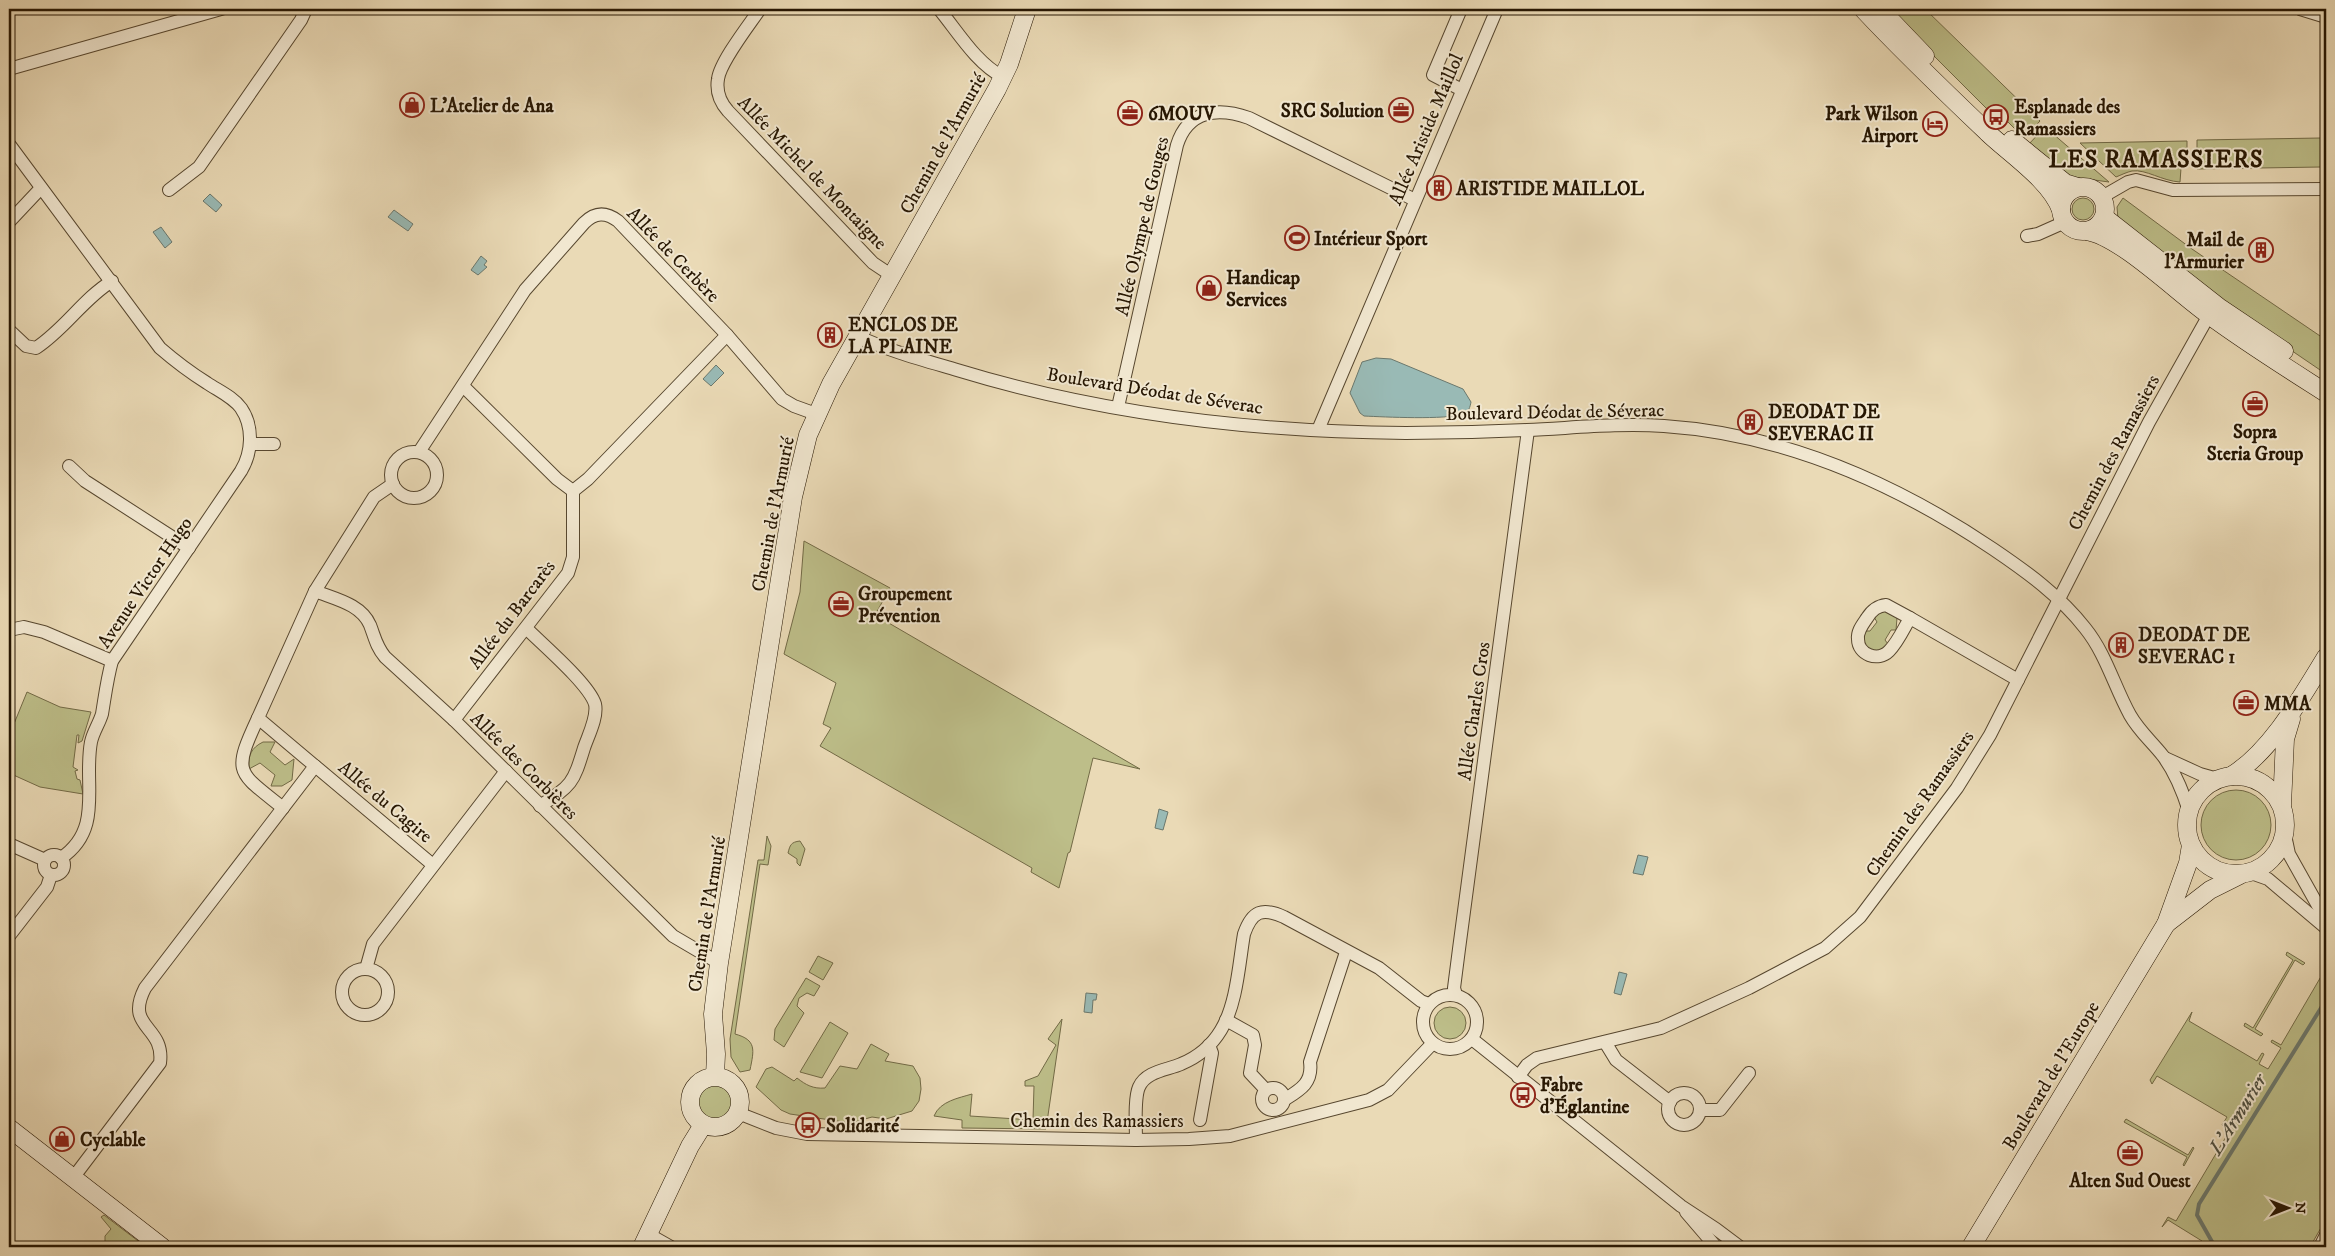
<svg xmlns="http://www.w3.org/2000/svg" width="2335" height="1256" font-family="'IM FELL DW Pica',serif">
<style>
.green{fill:#bdbe89;stroke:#726a46}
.water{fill:#99bab5;stroke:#6b786d}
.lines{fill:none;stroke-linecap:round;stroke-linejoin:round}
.stream{stroke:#6b786d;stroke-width:4}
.street-casing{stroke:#57472f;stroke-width:14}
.secondary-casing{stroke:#261602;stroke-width:19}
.street{stroke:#f1e7d0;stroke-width:12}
.secondary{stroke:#f1e7d0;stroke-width:18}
.labels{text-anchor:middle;stroke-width:4;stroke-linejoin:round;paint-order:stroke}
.poi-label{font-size:19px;font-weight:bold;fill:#261602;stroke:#f1e7d0;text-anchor:start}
.street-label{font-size:19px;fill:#261602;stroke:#f1e7d0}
.water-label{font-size:20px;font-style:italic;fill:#4e4f41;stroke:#f1e7d0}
.district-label{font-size:24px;font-weight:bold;letter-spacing:1px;fill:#261602;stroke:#f1e7d0}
</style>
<rect width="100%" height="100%" fill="#eadab6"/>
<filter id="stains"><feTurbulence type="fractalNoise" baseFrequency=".004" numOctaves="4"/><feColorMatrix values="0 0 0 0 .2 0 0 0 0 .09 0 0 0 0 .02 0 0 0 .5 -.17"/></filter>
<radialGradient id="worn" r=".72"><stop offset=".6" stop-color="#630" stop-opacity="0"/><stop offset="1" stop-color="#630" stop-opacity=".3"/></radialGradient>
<!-- green -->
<g class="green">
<polygon points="1887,9 1925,9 2040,121 2024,138 1995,109 1991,113"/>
<polygon points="2045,127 2109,182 2064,176 2028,145"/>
<polygon points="2321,138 2321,167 2197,169 2197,140"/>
<path d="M2187,141V167L2181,168L2180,182C2162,181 2146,169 2132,171C2127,172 2121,175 2116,177L2080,143Z"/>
<circle cx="2083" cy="209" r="11"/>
<polygon points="2123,198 2192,249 2326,340 2326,374 2226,306 2118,219 2117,207"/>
<polygon points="804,541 890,588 875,615 1140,769 1093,758 1070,852 1068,853 1059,888 1031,872 1032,868 820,746 831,728 823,724 836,683 784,654 800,592"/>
<polygon points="1888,611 1897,618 1896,630 1891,630 1885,640 1888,644 1881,651 1872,651 1864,644 1864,631 1870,631 1877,622 1874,617 1880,612"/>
<polygon points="27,692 60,707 91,712 82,741 78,743 79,735 77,735 73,767 78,770 75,771 77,779 80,780 83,794 40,787 9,773 9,736"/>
<path d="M263,742H275L270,752L285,765L294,759L292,780L282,786H271L275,775L260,763L249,769C248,755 251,748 263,742Z"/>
<circle cx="2236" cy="825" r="35"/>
<path d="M767,836L771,846L768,865L760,864L735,1034C757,1040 754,1050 750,1070L740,1072L731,1057L730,1039L758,860H764Z"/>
<path d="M800,841L805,849L800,866L797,863V859L788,853C790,845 791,842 800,841Z"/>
<polygon points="2287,952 2305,963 2303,965 2295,960 2255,1029 2263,1034 2261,1036 2244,1026 2245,1023 2253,1028 2293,960 2286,955"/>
<polygon points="818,956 833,963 823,980 809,972"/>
<polygon points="2326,968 2326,1219 2310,1247 2198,1247 2202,1241 2168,1220 2162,1227 2168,1217 2176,1221 2230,1130 2222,1125 2227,1117 2157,1076 2152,1084 2150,1080 2192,1012 2189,1021 2257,1061 2262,1053 2264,1054 2259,1064 2268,1069 2281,1048 2271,1042 2272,1040 2281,1045"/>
<polygon points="806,978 820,986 814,996 807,993 799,998 797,1006 804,1013 784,1047 774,1040 775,1029"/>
<circle cx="1450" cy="1023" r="16"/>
<path d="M1062,1019L1046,1129L962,1128V1120L934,1116C940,1101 959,1098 972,1094L970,1116L1033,1120L1034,1086H1025V1081L1038,1076L1056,1045L1048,1039Z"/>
<polygon points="830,1022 848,1033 822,1078 800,1072"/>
<path d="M871,1044L889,1054L885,1061L913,1066L920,1078L921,1089L919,1101L912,1111L886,1119L872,1117L851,1123L790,1114L781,1110L756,1087L766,1069L772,1067L794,1081L797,1078C806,1085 813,1089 825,1088L840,1066L857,1069Z"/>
<circle cx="715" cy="1102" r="17"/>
<polygon points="2126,1119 2188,1155 2193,1147 2194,1148 2184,1166 2183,1165 2187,1157 2124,1122"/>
<polygon points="104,1215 146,1247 105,1247 105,1236 111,1229 101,1217"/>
</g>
<!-- water -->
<g class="water">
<polygon points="210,194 222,205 216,212 203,201"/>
<polygon points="394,210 413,224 408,231 388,217"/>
<polygon points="161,227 172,242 165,248 153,232"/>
<polygon points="481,256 487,261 484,265 487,267 478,275 471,270"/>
<path d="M1376,358L1391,359L1463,389L1471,402C1470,407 1469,412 1463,414C1446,420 1384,417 1364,416L1360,413L1350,393L1362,362Z"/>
<polygon points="716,365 724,373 711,386 703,379"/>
<polygon points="1159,809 1168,812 1163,830 1155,828"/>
<polygon points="1638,855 1648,857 1643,875 1633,873"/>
<polygon points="1619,972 1627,974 1621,995 1614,993"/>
<polygon points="1086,993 1097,994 1096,1000 1093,1000 1092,1013 1084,1012"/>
</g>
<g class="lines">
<!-- stream -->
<polyline class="stream" points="2215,1247 2197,1215 2199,1204 2326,1000"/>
<defs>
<g id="street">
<path d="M760,9C749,25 720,62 718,79C716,91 720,102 728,111L873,263L891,275"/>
<path d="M939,9C958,32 976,63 1003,77"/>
<polyline points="1461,9 1433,75 1462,90"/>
<polyline points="2300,9 2326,17"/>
<polyline points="9,69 221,9"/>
<path d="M9,144L160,348C175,361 191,373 207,383C219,391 233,397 241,408C254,427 252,453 241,471L112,661C107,679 105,696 102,714C99,724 93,732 91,742C83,784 104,829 61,858"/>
<polyline points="169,190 199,167 301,20 306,9"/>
<polyline points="2102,197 2128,182 2136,180 2173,190 2326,189"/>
<polyline points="9,222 41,188"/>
<polyline points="2027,236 2038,234 2065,222"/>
<path d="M9,330L26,346L36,348C65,329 83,299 112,281"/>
<path d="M857,336C889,351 923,360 957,370C1101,414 1256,432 1406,433C1446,433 1487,432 1527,430C1573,428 1618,423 1664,426C1783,434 1895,483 1993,549C2027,572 2060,596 2085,628C2106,654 2114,686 2130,715C2139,731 2152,742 2163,756C2175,772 2183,792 2189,811"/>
<polyline points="463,386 557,479 573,491"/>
<path d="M1118,407L1177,145C1188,110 1218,107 1249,118L1415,200"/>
<polyline points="1318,430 1497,9"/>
<polyline points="250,444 274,444"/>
<path d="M419,452L525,290L584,223C595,212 606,212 618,221L727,335L782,399L794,406L816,414"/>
<circle cx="414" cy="475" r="23"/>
<polyline points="69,466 85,481 189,548"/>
<polyline points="573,491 588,479 727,335"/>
<polyline points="315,591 374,497 393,484"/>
<path d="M1886,605L1910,618C1904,628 1898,642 1889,651C1878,662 1858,655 1858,639C1857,631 1863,624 1867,618C1872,610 1877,606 1886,605Z"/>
<polyline points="1910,618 2018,680"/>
<path d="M526,628C542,644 589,684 595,704C598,717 588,736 584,748C573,784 572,785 540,806"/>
<polyline points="9,630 24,627 44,632 112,661"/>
<path d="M258,718C232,774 237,771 283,808"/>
<polyline points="454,720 568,573 573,557 573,491"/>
<polyline points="2165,758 2200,774 2218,779"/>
<polyline points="315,766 433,865"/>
<polyline points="2285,835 2289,854 2326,920"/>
<polyline points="9,844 45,860"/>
<circle cx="54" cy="865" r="10"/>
<polyline points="2251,873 2268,879 2326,928"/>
<polyline points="9,936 47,887 51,875"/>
<polyline points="366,969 373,944 506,771"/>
<circle cx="365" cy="992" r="23"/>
<circle cx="1450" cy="1022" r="27"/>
<polyline points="1456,995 1454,988 1459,949 1528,430"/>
<polyline points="1226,1020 1253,1035 1255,1045 1250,1073 1266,1090"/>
<polyline points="1472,1039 1681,1206 1716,1229 1740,1247"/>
<polyline points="1605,1042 1616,1060 1670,1102"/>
<polyline points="1518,1077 1527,1065 1537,1058 1661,1028 1749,988 1825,948 1860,917 1957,788 1990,735 2149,422 2209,315"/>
<circle cx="1273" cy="1099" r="11"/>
<circle cx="1684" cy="1109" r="16"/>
<path d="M1284,1100C1300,1090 1313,1083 1310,1062L1346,952"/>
<polyline points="1700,1110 1720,1110 1749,1073"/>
<polyline points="738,1113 776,1128 807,1134 1136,1140 1189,1139 1230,1136 1369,1100 1388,1090 1432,1044"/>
<polyline points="1200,1120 1212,1053 1209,1045"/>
<path d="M1136,1140C1136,1127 1134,1098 1139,1087C1146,1071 1168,1070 1181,1064C1198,1057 1212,1045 1221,1030C1237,1004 1239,963 1244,934C1252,911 1262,907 1284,917L1379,968L1421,1001L1429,1004"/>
<path d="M73,1178L160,1063C165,1025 124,1029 145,988L315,766L258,718L315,591C335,599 361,604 370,625C375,638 376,646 385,657L454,720L673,936L719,963"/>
<polyline points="1686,1212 1716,1247"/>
<polyline points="648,1234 671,1247"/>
<polyline points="2320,1247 2326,1235"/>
</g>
<g id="secondary">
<path d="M1863,9C1903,52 1945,92 1988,133C2010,154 2051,181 2061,210"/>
<polyline points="1880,9 1925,56"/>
<polyline points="2012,140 2065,183 2078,187"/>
<circle cx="2083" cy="209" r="22"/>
<polyline points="2104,217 2220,308 2284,351"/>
<path d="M2087,231C2120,236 2179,294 2209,315C2247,343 2287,368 2326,393"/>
<circle cx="2236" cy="825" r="49"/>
<path d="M2231,776C2271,752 2302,696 2326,657"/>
<polyline points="2282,805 2285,739 2291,719"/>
<polyline points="2166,924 2210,890 2240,875"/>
<polyline points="715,1076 716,1054 713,1014 719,963 793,497 808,435 831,384 997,89 1009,64 1027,9"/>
<circle cx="715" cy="1102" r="25"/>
<polyline points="9,1128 162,1247"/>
<polyline points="642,1247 690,1146 703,1125"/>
<polyline points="1971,1247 2166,924 2188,863 2191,845"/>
</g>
</defs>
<!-- street casing -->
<use href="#street" class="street-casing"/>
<!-- secondary casing -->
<use href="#secondary" class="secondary-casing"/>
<!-- street -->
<use href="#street" class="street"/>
<!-- secondary -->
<use href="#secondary" class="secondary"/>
</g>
<!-- icons -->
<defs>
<symbol id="shop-ring" viewBox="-11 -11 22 22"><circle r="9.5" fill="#f1e7d0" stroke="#8f2418" stroke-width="1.5"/><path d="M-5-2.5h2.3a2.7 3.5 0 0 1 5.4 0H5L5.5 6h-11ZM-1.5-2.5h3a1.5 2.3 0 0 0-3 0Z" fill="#8f2418"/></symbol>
<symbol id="office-ring" viewBox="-11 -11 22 22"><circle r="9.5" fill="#f1e7d0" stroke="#8f2418" stroke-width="1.5"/><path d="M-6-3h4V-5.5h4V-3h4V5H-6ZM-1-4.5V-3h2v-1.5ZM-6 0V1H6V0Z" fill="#8f2418"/></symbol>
<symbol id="bus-ring" viewBox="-11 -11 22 22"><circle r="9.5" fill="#f1e7d0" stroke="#8f2418" stroke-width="1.5"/><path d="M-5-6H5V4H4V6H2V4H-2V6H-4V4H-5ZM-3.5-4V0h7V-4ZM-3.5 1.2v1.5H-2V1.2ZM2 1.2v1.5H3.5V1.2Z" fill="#8f2418"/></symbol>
<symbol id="hotel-ring" viewBox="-11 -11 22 22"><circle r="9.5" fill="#f1e7d0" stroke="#8f2418" stroke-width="1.5"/><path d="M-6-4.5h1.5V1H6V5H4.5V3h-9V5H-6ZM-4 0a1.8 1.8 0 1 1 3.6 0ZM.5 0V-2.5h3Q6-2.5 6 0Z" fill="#8f2418"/></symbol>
<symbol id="building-ring" viewBox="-11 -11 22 22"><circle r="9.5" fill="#f1e7d0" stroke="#8f2418" stroke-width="1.5"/><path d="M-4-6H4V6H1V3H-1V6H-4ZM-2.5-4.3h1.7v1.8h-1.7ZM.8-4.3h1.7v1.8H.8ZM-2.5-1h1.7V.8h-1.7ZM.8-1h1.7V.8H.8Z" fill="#8f2418"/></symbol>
<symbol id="stadium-ring" viewBox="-11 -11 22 22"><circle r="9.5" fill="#f1e7d0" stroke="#8f2418" stroke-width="1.5"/><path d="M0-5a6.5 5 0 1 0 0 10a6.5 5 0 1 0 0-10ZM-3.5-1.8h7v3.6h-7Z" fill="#8f2418"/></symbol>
</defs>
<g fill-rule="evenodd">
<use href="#shop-ring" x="398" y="91" width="28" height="28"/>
<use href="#office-ring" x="1387" y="96" width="28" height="28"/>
<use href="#office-ring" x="1116" y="99" width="28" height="28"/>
<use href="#bus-ring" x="1982" y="103" width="28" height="28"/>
<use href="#hotel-ring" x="1921" y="110" width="28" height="28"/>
<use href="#building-ring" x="1425" y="174" width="28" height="28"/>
<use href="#stadium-ring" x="1283" y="224" width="28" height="28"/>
<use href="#building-ring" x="2247" y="236" width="28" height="28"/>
<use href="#shop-ring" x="1195" y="274" width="28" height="28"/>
<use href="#building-ring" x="816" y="321" width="28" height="28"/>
<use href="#office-ring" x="2241" y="390" width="28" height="28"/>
<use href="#building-ring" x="1736" y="408" width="28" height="28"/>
<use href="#office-ring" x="827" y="590" width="28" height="28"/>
<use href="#building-ring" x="2107" y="631" width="28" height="28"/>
<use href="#office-ring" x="2232" y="689" width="28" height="28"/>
<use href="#bus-ring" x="1509" y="1081" width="28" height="28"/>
<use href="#bus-ring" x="794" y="1111" width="28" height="28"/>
<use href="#shop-ring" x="48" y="1125" width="28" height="28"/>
<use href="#office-ring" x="2116" y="1139" width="28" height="28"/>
</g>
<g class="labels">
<!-- poi labels -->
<g class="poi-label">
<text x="430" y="112">L'Atelier de Ana</text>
<text x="2014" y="113">Esplanade des<tspan x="2014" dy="22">Ramassiers</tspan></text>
<text x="1384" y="117" text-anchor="end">SRC Solution</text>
<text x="1148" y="120">6MOUV</text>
<text x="1918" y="120" text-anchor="end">Park Wilson<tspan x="1918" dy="22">Airport</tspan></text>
<text x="1456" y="195">ARISTIDE MAILLOL</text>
<text x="1314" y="245">Intérieur Sport</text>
<text x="2244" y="246" text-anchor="end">Mail de<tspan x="2244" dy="22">l'Armurier</tspan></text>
<text x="1226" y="284">Handicap<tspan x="1226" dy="22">Services</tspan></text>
<text x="848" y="331">ENCLOS DE<tspan x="848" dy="22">LA PLAINE</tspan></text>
<text x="1768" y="418">DEODAT DE<tspan x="1768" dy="22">SEVERAC II</tspan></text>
<text x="2255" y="438" text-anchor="middle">Sopra<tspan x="2255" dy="22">Steria Group</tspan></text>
<text x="858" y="600">Groupement<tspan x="858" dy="22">Prévention</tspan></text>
<text x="2138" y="641">DEODAT DE<tspan x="2138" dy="22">SEVERAC 1</tspan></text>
<text x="2264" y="710">MMA</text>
<text x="1540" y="1091">Fabre<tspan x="1540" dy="22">d'Églantine</tspan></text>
<text x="826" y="1132">Solidarité</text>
<text x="80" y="1146">Cyclable</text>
<text x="2130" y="1187" text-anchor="middle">Alten Sud Ouest</text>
</g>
<!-- street labels -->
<g class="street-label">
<text transform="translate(1425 129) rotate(-67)" y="7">Allée Aristide Maillol</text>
<text transform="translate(942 143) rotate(-61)" y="7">Chemin de l'Armurié</text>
<text transform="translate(813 172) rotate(46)" y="7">Allée Michel de Montaigne</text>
<text transform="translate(1141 226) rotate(-77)" y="7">Allée Olympe de Gouges</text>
<text transform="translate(674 254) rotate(46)" y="7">Allée de Cerbère</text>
<text transform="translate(1155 390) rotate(9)" y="7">Boulevard Déodat de Séverac</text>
<text transform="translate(1555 411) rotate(-1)" y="7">Boulevard Déodat de Séverac</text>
<text transform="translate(2113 452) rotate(-62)" y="7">Chemin des Ramassiers</text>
<text transform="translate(772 514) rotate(-79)" y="7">Chemin de l'Armurié</text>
<text transform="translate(144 582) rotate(-56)" y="7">Avenue Victor Hugo</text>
<text transform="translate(511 614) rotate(-53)" y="7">Allée du Barcarès</text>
<text transform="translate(1473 711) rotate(-82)" y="7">Allée Charles Cros</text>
<text transform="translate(525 765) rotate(45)" y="7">Allée des Corbières</text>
<text transform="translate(386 801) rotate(40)" y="7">Allée du Cagire</text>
<text transform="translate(1919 803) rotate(-55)" y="7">Chemin des Ramassiers</text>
<text transform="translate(706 914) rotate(-81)" y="7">Chemin de l'Armurié</text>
<text transform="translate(2050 1075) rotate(-59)" y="7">Boulevard de l'Europe</text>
<text x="1097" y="1127">Chemin des Ramassiers</text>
</g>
<!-- water labels -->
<g class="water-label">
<text transform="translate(2237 1114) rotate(-58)" y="7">L'Armurier</text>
</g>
<!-- district labels -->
<g class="district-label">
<text x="2156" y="167">LES RAMASSIERS</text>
</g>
</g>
<!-- margin -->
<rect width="2335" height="1256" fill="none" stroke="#eadab6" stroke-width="30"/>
<rect x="10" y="10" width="2315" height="1236" fill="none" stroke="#261602" stroke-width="2.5"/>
<rect x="15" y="15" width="2305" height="1226" fill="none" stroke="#261602"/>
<!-- north arrow -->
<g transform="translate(2288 1208) rotate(90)" stroke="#f1e7d0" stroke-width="4" paint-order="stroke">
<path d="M0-4L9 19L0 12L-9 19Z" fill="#261602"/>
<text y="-8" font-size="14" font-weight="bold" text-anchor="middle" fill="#261602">N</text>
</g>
<rect width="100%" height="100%" filter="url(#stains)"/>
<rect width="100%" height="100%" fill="url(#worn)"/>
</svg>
